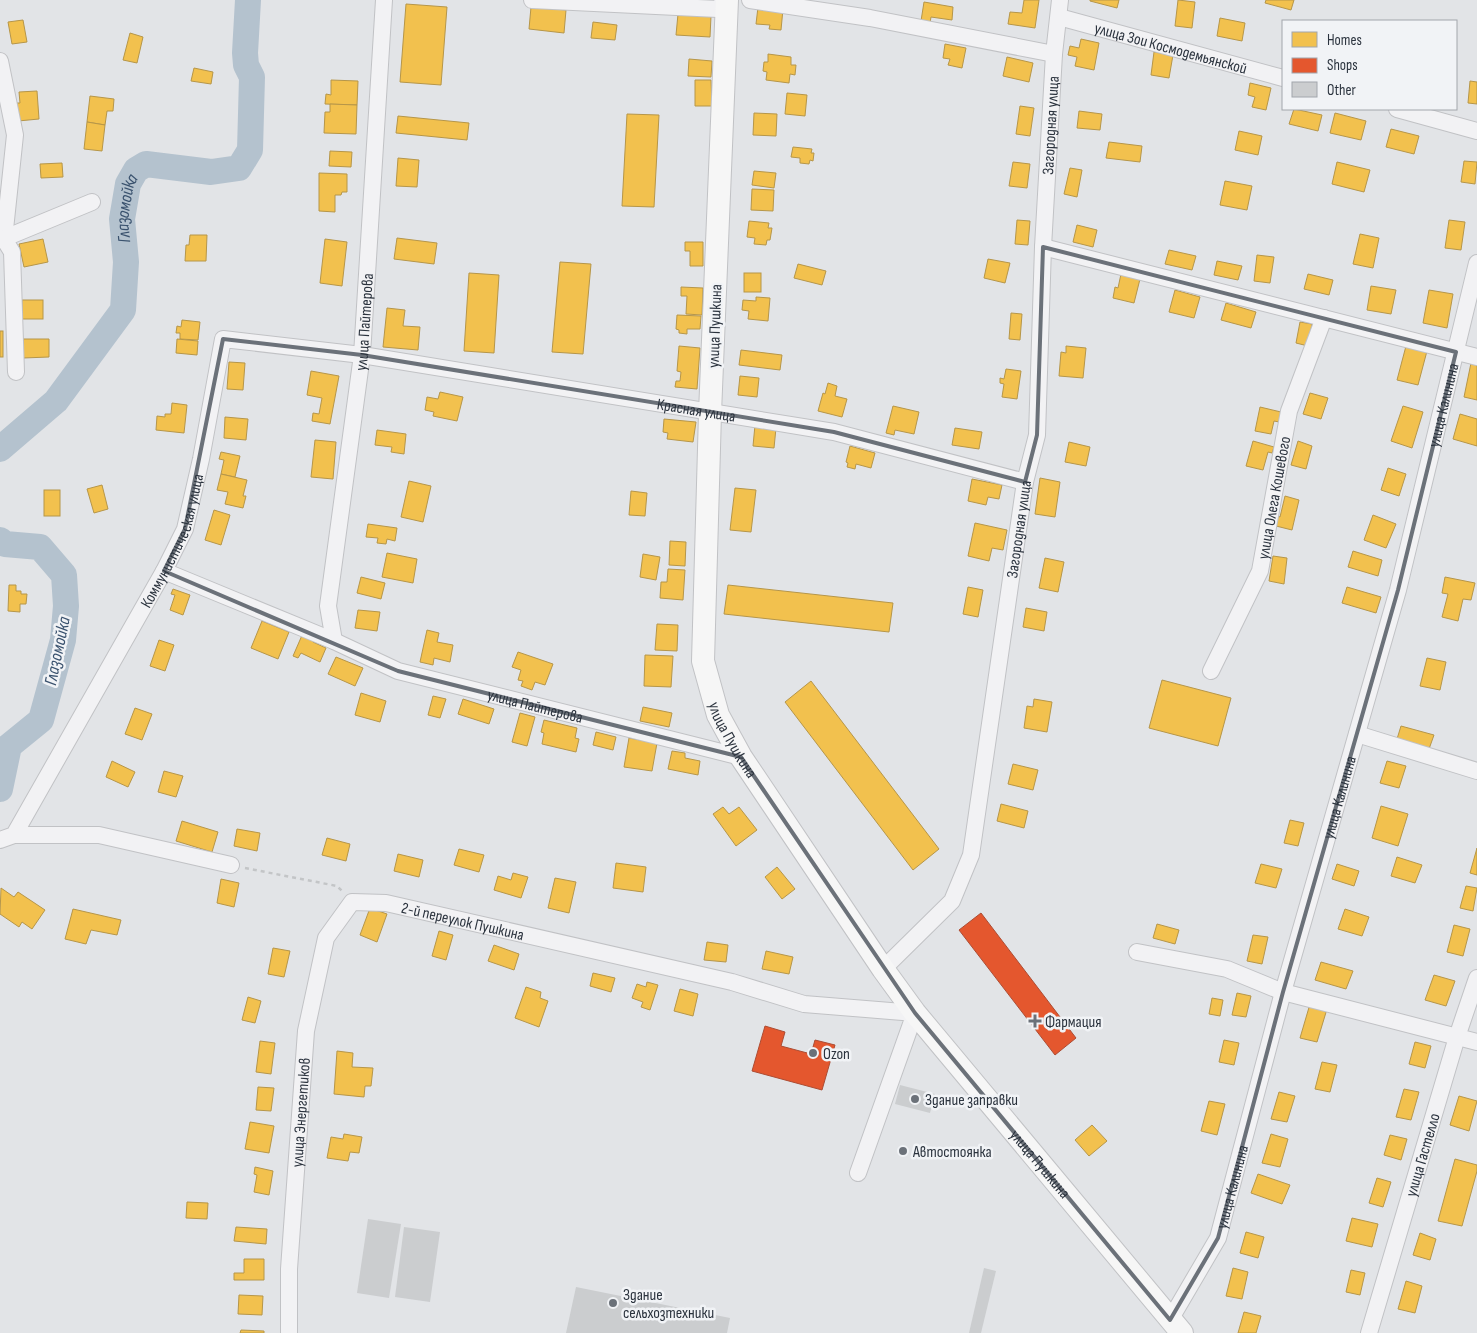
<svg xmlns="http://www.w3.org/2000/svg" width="1477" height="1333" font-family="'Sofia Sans Condensed',sans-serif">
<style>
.homes{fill:#f2c14e;stroke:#b69649}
.shops{fill:#e4572e;stroke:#ac4c33}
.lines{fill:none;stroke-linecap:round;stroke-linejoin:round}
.river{stroke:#b4c2ce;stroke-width:26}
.building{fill:#cbcdcf}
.minor-casing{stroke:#c1c2c5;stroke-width:18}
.secondary-casing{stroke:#c1c2c5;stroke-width:24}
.path{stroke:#c3c5c7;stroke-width:2.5;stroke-dasharray:4 4;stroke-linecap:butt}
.minor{stroke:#f2f2f4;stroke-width:16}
.secondary{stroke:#f6f6f6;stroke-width:22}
.marked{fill:none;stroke:#6b7179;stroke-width:4;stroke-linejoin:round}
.poi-dot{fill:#6b7179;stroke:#f1f3f6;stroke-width:2}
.labels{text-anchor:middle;stroke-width:5;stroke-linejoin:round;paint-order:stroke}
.street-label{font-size:16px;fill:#2b333e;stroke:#f1f3f6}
.poi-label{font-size:16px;fill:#2b333e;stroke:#f1f3f6;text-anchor:start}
.water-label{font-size:18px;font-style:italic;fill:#3a526e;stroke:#f1f3f6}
</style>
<rect width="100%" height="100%" fill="#e2e4e7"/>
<!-- homes -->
<g class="homes">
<polygon points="1024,0 1039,0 1035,28 1008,24 1010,12 1022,13"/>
<polygon points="1090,0 1119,0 1117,8 1090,1"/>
<polygon points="1178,0 1195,2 1192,28 1175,26"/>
<polygon points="1266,0 1294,0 1291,10 1265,3"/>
<polygon points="924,2 953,7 952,20 931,17 930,23 921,21"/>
<polygon points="406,4 447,7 441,85 400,82"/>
<polygon points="531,7 566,10 564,33 529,29"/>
<polygon points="758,7 783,9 781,30 769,29 770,25 756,24"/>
<polygon points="678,14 711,16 710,37 676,35"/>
<polygon points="1220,18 1245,23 1242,41 1217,36"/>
<polygon points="23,20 27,42 12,44 8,22"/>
<polygon points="593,22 617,25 615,40 591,38"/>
<polygon points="130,33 143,37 137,63 123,60"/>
<polygon points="1081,39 1099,43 1094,70 1075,66 1077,57 1068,55 1070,46 1079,48"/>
<polygon points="945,44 966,48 962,68 948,65 950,59 943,58"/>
<polygon points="1154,52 1173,55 1169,78 1151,75"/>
<polygon points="768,54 791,57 791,65 796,65 795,75 790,74 789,83 766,80 767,72 763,71 764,62 768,62"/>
<polygon points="1007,57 1033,63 1029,82 1003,76"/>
<polygon points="689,59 712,61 711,77 688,76"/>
<polygon points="194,68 213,72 211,84 191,81"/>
<polygon points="331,80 358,81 357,105 325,104 326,94 331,95"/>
<polygon points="695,80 711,80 712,106 695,106"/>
<polygon points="1470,81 1477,82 1477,104 1468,103"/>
<polygon points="1250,83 1271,88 1266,110 1252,107 1255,97 1248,95"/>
<polygon points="37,91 39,119 18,121 14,103 20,103 19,92"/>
<polygon points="787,93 807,95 805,116 785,114"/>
<polygon points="90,96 114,99 113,111 107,111 105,125 87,122"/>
<polygon points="330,104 357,105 356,134 324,133 325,112 330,112"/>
<polygon points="1020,106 1034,108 1030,136 1016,134"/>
<polygon points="1294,109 1322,115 1318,131 1289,124"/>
<polygon points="1079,111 1102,114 1100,130 1077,128"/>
<polygon points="754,113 777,114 776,136 753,135"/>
<polygon points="1335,113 1366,121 1361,140 1330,133"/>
<polygon points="627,114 659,115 654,207 622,206"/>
<polygon points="398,116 469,123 467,140 396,133"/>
<polygon points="87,122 105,125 102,151 84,149"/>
<polygon points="1391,129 1419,136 1414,154 1386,147"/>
<polygon points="1239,131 1262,136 1258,155 1235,150"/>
<polygon points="1109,142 1142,146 1140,162 1106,158"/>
<polygon points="793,147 812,149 811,153 814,153 813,161 810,160 809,164 800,163 800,158 791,157"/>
<polygon points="330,151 352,152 351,167 329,166"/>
<polygon points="398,158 419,160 417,187 396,186"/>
<polygon points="1464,161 1477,162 1475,184 1461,182"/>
<polygon points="1013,162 1030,164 1027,188 1009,186"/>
<polygon points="1337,162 1370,170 1364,192 1332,184"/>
<polygon points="62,163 63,177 41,178 40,164"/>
<polygon points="1070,168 1082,170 1077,197 1064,194"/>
<polygon points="754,171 776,173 774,188 752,185"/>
<polygon points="319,173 347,174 347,192 342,192 341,195 335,195 335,212 319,211"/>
<polygon points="1225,181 1252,186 1247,210 1220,205"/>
<polygon points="752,189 774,190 773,211 751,210"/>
<polygon points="1017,220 1030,221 1028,245 1015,244"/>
<polygon points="1449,220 1465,222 1461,250 1445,248"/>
<polygon points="749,221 769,223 768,228 772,228 770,240 767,240 766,245 754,244 755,238 747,237"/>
<polygon points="1077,225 1097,230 1093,247 1073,242"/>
<polygon points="1360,234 1379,238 1373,268 1353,264"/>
<polygon points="190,235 207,235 206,261 185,261 186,245 189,245"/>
<polygon points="397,238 437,243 434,264 394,259"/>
<polygon points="43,239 48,262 24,267 19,244"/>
<polygon points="325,239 347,242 342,286 320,283"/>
<polygon points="685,242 703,242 703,266 690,266 690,251 685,251"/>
<polygon points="1169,250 1196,256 1192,270 1165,264"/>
<polygon points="1257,255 1274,257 1270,283 1254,281"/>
<polygon points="988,259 1010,263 1005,283 984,278"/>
<polygon points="1217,261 1242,266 1238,280 1214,275"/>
<polygon points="560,262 591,264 583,354 552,352"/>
<polygon points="798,264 826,271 822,285 794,278"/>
<polygon points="469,273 499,275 494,353 464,351"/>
<rect x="744" y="273" width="17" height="19"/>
<polygon points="1121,274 1140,279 1134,303 1113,298 1115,287 1118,288"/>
<polygon points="1308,274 1333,280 1329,295 1304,289"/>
<polygon points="1371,286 1396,290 1391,314 1367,310"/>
<polygon points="681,287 703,288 702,315 686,314 687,296 681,296"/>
<polygon points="1175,290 1200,297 1194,318 1169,312"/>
<polygon points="1429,290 1453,294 1447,328 1423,323"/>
<polygon points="756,297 770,298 768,321 748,319 749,311 742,310 743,300 756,301"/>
<rect x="22" y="300" width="21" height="19"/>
<polygon points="1226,303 1256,312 1251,328 1221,320"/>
<polygon points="387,308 405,310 403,326 420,327 418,350 383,347"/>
<polygon points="1011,313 1022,314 1020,340 1009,339"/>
<polygon points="677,315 701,316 700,329 687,329 687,334 679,333 679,330 676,329"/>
<polygon points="182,320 200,322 198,340 180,339 180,333 176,333 177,326 181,327"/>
<polygon points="1300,322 1312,324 1308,346 1296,343"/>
<rect x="0" y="331" width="3" height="26"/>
<polygon points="23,339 49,339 49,357 23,358"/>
<polygon points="177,339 198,341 197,355 176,353"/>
<polygon points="679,346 700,348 697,389 675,387 676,381 680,381 681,372 677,371"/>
<polygon points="1066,346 1086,348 1083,378 1059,376 1061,352 1066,353"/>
<polygon points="1406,346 1427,351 1418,385 1397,380"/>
<polygon points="741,350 782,355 780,370 739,365"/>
<polygon points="229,362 245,363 243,390 227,389"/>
<polygon points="1471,363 1477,364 1477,400 1464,397"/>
<polygon points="1006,369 1021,371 1017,399 1002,397 1004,384 1000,383 1000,378 1004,379"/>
<polygon points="311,371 339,376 330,424 312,421 313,413 319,414 322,398 307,395"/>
<polygon points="740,376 759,378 757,397 738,395"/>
<polygon points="828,383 837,386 835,396 847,399 842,417 818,411 823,393 825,394"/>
<polygon points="440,392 463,397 457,421 433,416 434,412 425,410 427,397 438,399"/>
<polygon points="1310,393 1328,398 1321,419 1303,414"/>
<polygon points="172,403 187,405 184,433 156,430 157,416 165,417 165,414 171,414"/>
<polygon points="893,406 919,412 914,434 895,430 894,435 886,433"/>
<polygon points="1403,406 1423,412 1412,448 1391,441"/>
<polygon points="1260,407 1281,412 1279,422 1274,421 1271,434 1255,431"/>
<polygon points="1460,414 1477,419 1477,446 1453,439"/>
<polygon points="225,417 248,419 246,440 224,438"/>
<polygon points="664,419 696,422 693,442 667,439 668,433 663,432"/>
<polygon points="755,425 776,428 774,448 753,446"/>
<polygon points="955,428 982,432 979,449 952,445"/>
<polygon points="377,430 406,434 404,454 391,452 392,447 375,445"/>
<polygon points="315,440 336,442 333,479 311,477"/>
<polygon points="1253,441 1274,447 1272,453 1268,452 1263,470 1246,466"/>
<polygon points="1298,441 1312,446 1306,469 1291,465"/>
<polygon points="1069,442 1090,447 1086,466 1065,462"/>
<polygon points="850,446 875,453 871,468 856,464 855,469 847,467 848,463 846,462"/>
<polygon points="221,452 240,456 235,477 221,474 224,460 219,459"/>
<polygon points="1388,468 1406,474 1399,496 1381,490"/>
<polygon points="221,474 247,480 243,496 246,496 243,508 225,504 228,492 217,490"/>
<polygon points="1040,478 1060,482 1055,517 1035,514"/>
<polygon points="972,479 1002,485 999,499 988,497 986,505 968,501"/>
<polygon points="409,481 431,486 423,522 401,517"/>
<polygon points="102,485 108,509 94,513 87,489"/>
<polygon points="735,488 756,490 751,532 730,530"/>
<rect x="44" y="490" width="16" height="26"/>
<polygon points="631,491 647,493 645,516 629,515"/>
<polygon points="1285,496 1299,500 1292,530 1272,525 1275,515 1280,517"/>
<polygon points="214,510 230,515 221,545 205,540"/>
<polygon points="1373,515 1396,524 1386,548 1364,540"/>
<polygon points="975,523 1007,530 1003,550 992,548 989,561 968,556"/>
<polygon points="368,524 397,528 395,541 387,539 386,544 377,543 378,538 366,537"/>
<polygon points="670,541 686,542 685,566 669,565"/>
<polygon points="1353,551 1382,560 1378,576 1348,567"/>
<polygon points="387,553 417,559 413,583 382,577"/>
<polygon points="643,554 660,557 656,580 640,577"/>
<polygon points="1273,556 1287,558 1284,584 1269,581"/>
<polygon points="1045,558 1064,562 1058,592 1039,588"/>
<polygon points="668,569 685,570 683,600 660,598 661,582 667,582"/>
<polygon points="361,577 385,583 381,599 357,593"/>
<polygon points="1445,577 1475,583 1471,600 1463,599 1458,621 1442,617 1448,594 1442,593"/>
<polygon points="9,585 16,585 16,591 21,591 21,594 27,594 26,604 20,604 20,612 8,611"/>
<polygon points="728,585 893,603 889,632 724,614"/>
<polygon points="968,587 983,590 978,617 963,614"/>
<polygon points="1347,587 1381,597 1376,613 1342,603"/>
<polygon points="173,589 190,595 183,615 170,610 175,595 171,594"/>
<polygon points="1026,608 1047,612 1044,631 1023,627"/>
<polygon points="358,610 380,612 377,631 355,628"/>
<polygon points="262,621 289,632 278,659 251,648"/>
<polygon points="657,624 678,625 677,651 655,650"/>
<polygon points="427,630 439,633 437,642 453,645 450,662 434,658 433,665 420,662"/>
<polygon points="303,633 315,638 313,642 326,648 320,662 301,653 298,658 293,656"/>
<polygon points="159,640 174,645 165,671 150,666"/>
<polygon points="518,652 553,664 545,685 535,682 532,690 521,686 523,681 518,680 521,670 512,667"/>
<polygon points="645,655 673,656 671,687 644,686"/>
<polygon points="336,657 363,668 355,686 328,674"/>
<polygon points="1427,658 1446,662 1440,690 1420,686"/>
<polygon points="1162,680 1231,698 1218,746 1149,728"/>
<polygon points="811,681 939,849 913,870 785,702"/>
<polygon points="361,693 386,701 380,722 355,715"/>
<polygon points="433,696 446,699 440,718 428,715"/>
<polygon points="463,699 494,709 489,724 458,714"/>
<polygon points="1034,699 1052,702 1047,732 1024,728 1027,706 1033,707"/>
<polygon points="643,707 672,713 669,727 640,721"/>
<polygon points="135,708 152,714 142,740 125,734"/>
<polygon points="520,713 535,717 527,746 512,742"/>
<polygon points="544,720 577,728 575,738 579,739 576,752 542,744 544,733 541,732"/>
<polygon points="1401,726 1434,735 1429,749 1397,739"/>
<polygon points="596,732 616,737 613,750 593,745"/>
<polygon points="629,738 657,743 652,771 624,767"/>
<polygon points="672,751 685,753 685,758 700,761 698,775 668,769"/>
<polygon points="112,761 135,772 128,787 106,777"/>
<polygon points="1387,761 1406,766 1399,788 1380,783"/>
<polygon points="1013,764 1038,770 1033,790 1008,784"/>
<polygon points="164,771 183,776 176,797 158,792"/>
<polygon points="1001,804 1028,811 1024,828 997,821"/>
<polygon points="1381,806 1408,814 1398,846 1372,838"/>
<polygon points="723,807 729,814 739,807 757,830 736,846 713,814"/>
<polygon points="1290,820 1304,823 1298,846 1284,843"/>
<polygon points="182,821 218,832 212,852 176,841"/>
<polygon points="237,829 260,833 257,851 234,846"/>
<polygon points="327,838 350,844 346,861 322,855"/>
<polygon points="1477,848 1477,875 1470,873"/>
<polygon points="459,849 484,855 479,872 454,865"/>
<polygon points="398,854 423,860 419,877 394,871"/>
<polygon points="1397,857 1422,865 1415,883 1391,876"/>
<polygon points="616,863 646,867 643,892 613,888"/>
<polygon points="1261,864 1282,869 1276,888 1255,883"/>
<polygon points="1337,864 1359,871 1354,886 1332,879"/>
<polygon points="777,867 795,889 782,899 765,877"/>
<polygon points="513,873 528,877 521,898 494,890 498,876 511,880"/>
<polygon points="555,878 576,882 569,913 548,908"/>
<polygon points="221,879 239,883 234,907 217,903"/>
<polygon points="1466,886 1477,888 1473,911 1460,908"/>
<polygon points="1,888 14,897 18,892 45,910 32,929 22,922 19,927 0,914"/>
<polygon points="370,908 387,914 377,942 360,935"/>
<polygon points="73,909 121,920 117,935 91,930 86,944 65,939"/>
<polygon points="1345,909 1369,917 1362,936 1338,929"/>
<polygon points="1157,924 1179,930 1175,944 1153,938"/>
<polygon points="1454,925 1470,929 1463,956 1447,952"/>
<polygon points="439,931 453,935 446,960 432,956"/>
<polygon points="1253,935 1268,937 1262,964 1247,961"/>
<polygon points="707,942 728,945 726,962 704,960"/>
<polygon points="494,945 519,954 514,970 488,961"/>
<polygon points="273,948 290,951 284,977 268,974"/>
<polygon points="766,951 793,957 789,974 762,969"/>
<polygon points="1321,962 1353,971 1346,989 1315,980"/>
<polygon points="593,973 615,978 611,992 590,986"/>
<polygon points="1434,975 1455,981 1446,1006 1425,1000"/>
<polygon points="647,982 658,985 650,1010 641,1007 643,1002 632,998 637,984 646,987"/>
<polygon points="526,987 541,992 540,998 548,1001 539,1027 515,1018"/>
<polygon points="680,989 698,994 693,1016 674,1011"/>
<polygon points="1237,993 1251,996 1246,1017 1232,1015"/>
<polygon points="248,997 261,1001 255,1023 242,1020"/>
<polygon points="1212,998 1223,1000 1220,1016 1209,1014"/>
<polygon points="1310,1004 1327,1009 1317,1042 1300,1038"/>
<polygon points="1224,1040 1239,1043 1234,1065 1219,1062"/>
<polygon points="260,1041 275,1043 271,1074 256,1072"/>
<polygon points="1415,1042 1431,1046 1425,1068 1409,1064"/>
<polygon points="337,1051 353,1053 352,1067 373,1068 371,1086 365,1086 364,1097 334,1094"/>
<polygon points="1322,1062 1337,1065 1330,1092 1315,1089"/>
<polygon points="258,1087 274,1088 271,1111 256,1110"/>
<polygon points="1404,1089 1419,1092 1411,1120 1396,1117"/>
<polygon points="1279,1092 1295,1096 1287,1122 1271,1119"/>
<polygon points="1459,1096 1477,1101 1469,1131 1450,1125"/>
<polygon points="1209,1101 1225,1104 1217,1135 1201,1131"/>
<polygon points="250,1122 274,1126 269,1153 245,1149"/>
<polygon points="1092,1125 1107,1141 1089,1156 1075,1140"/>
<polygon points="344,1134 362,1137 359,1153 350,1152 348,1161 327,1158 331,1137 343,1139"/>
<polygon points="1271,1134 1288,1139 1280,1167 1262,1163"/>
<polygon points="1390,1135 1407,1139 1401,1160 1384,1155"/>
<polygon points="1455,1159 1477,1165 1477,1171 1462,1226 1438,1221"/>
<polygon points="255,1167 273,1171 269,1195 254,1192 257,1175 254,1174"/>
<polygon points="1258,1174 1290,1185 1282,1204 1251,1193"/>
<polygon points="1377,1178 1391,1182 1383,1207 1369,1203"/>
<polygon points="187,1202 208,1203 207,1219 186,1218"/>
<polygon points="1352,1218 1378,1224 1372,1247 1346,1241"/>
<polygon points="236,1227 267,1229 266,1244 234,1241"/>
<polygon points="1246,1232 1264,1237 1258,1258 1240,1253"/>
<polygon points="1420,1233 1436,1239 1430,1260 1413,1255"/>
<polygon points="244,1259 264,1259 264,1280 234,1280 234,1273 244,1273"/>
<polygon points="1233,1268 1248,1272 1242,1299 1226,1296"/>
<polygon points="1351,1270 1365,1273 1360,1295 1346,1292"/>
<polygon points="1406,1281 1422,1286 1415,1313 1398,1309"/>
<polygon points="239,1295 263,1296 262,1315 238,1314"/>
<polygon points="1244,1312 1261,1316 1256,1333 1238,1333"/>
<polygon points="241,1330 264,1331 264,1333 240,1333"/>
</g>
<!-- shops -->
<g class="shops">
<polygon points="981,913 1076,1038 1055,1055 959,930"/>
<polygon points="765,1026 785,1032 781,1046 811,1054 815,1040 835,1045 822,1090 752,1071"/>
</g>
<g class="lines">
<!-- river -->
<g class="river">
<path id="s1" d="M0,449L56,401L123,310L126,262L122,219L128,184L136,170L146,164L211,172L239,168L250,150L252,77L246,65L245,53L248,0"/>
<polyline points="0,540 5,544 40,547 64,575 66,606 63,640 41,720 9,746 0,789"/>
</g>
</g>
<!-- building -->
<g class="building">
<polygon points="900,1085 935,1094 930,1113 895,1104"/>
<polygon points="368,1219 401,1224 389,1298 357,1293"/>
<polygon points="404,1227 440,1232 430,1302 395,1297"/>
<polygon points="984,1268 996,1271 981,1333 969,1333"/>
<polygon points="576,1287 730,1318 727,1333 566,1333"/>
</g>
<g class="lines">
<defs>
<g id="minor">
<polyline points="532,0 718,9 725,0"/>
<polyline points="750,0 870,18 1054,54"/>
<path id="s2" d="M1059,17L1283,78"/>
<polyline points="0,61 15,135 4,239 12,252 16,372"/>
<polyline points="1397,109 1477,131"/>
<polyline points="0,240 92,202"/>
<polyline points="1043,247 1477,357"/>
<path id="s3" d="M164,571L334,641L398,671L741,757"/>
<path id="s4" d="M334,641L328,606L362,355L384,0"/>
<path id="s5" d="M1211,671L1260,571L1289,411L1324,318"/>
<polyline points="1357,734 1477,771"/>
<polyline points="14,835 99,835 231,865"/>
<path id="s6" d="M0,840L14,835L164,571L185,529L201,459L223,339L362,355L834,432L1025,482"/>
<polyline points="1137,952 1227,969 1283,992 1477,1042"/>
<path id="s7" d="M883,969L952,901L971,855L1025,482L1037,435L1043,247L1054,54L1060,0"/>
<path id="s8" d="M1170,1320L1218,1238L1283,992L1398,590L1477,263"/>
<path id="s9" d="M289,1333V1269L306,1031L326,938L352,902L386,903L732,982L804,1004L915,1013L858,1173"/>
<path id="s10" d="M1369,1333L1457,1037L1477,978"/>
</g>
<g id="secondary">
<path id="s11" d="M727,0L710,413L703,661L718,715L741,757L883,969L915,1013L1182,1333"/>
</g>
</defs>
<!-- minor casing -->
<use href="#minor" class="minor-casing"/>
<!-- secondary casing -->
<use href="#secondary" class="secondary-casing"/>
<!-- path -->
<polyline class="path" points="245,868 337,886 343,892"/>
<!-- minor -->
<use href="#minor" class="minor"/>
<!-- secondary -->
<use href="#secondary" class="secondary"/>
</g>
<!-- marked area -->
<path class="marked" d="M1043,247L1456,352L1398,590L1283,992L1218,1238L1170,1320L915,1013L741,757L398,671L164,571L185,529L223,339L362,355L834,432L1025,482L1037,435Z"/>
<!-- markers -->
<g class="poi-dot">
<path d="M1032.5 1013.5h5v5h5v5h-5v5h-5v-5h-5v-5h5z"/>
<circle cx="813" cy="1053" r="5"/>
<circle cx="915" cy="1099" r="5"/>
<circle cx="903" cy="1151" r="5"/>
<circle cx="613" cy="1303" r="5"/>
</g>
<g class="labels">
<!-- street labels -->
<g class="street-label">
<text dy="6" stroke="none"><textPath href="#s2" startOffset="116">улица Зои Космодемьянской</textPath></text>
<text dy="6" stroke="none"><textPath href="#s7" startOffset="882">Загородная улица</textPath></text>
<text dy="6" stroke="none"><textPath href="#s4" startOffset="322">улица Пайтерова</textPath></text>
<text transform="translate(714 326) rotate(-88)" y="6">улица Пушкина</text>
<text dy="6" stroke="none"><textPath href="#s8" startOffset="958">улица Калинина</textPath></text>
<text dy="6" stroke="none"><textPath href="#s6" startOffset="1038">Красная улица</textPath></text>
<text dy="6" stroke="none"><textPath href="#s5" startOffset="186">улица Олега Кошевого</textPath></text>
<text dy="6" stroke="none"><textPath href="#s7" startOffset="476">Загородная улица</textPath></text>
<text dy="6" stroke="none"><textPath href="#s6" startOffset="350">Коммунистическая улица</textPath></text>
<text dy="6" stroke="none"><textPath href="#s3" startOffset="396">улица Пайтерова</textPath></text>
<text dy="6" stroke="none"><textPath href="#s11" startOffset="746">улица Пушкина</textPath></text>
<text dy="6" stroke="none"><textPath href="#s8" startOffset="552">улица Калинина</textPath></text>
<text dy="6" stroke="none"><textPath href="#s9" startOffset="555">2-й переулок Пушкина</textPath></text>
<text dy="6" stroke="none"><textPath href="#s9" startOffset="221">улица Энергетиков</textPath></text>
<text dy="6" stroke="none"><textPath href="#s10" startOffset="186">улица Гастелло</textPath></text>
<text dy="6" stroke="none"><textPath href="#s11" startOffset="1271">улица Пушкина</textPath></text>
<text dy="6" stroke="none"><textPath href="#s8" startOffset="148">улица Калинина</textPath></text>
</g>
<!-- poi labels -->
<g class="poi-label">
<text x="1045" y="1027">Фармация</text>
<text x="823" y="1059">Ozon</text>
<text x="925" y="1105">Здание заправки</text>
<text x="913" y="1157">Автостоянка</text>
<text x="623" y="1300">Здание<tspan x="623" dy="18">сельхозтехники</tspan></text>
</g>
<!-- water labels -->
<g class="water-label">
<text dy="6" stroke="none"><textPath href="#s1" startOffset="289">Глазомойка</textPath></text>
<text transform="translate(57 651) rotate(-78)" y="6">Глазомойка</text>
</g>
</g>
<!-- legend -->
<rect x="1282" y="20" width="175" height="90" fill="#f1f3f6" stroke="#a2a6ac"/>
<rect x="1292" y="32" width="25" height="15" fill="#f2c14e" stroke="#a2a6ac"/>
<text x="1327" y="45" font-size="15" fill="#2b333e">Homes</text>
<rect x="1292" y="58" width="25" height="15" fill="#e4572e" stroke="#a2a6ac"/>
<text x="1327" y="70" font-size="15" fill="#2b333e">Shops</text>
<rect x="1292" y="82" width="25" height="15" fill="#cbcdcf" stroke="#a2a6ac"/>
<text x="1327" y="95" font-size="15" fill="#2b333e">Other</text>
</svg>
